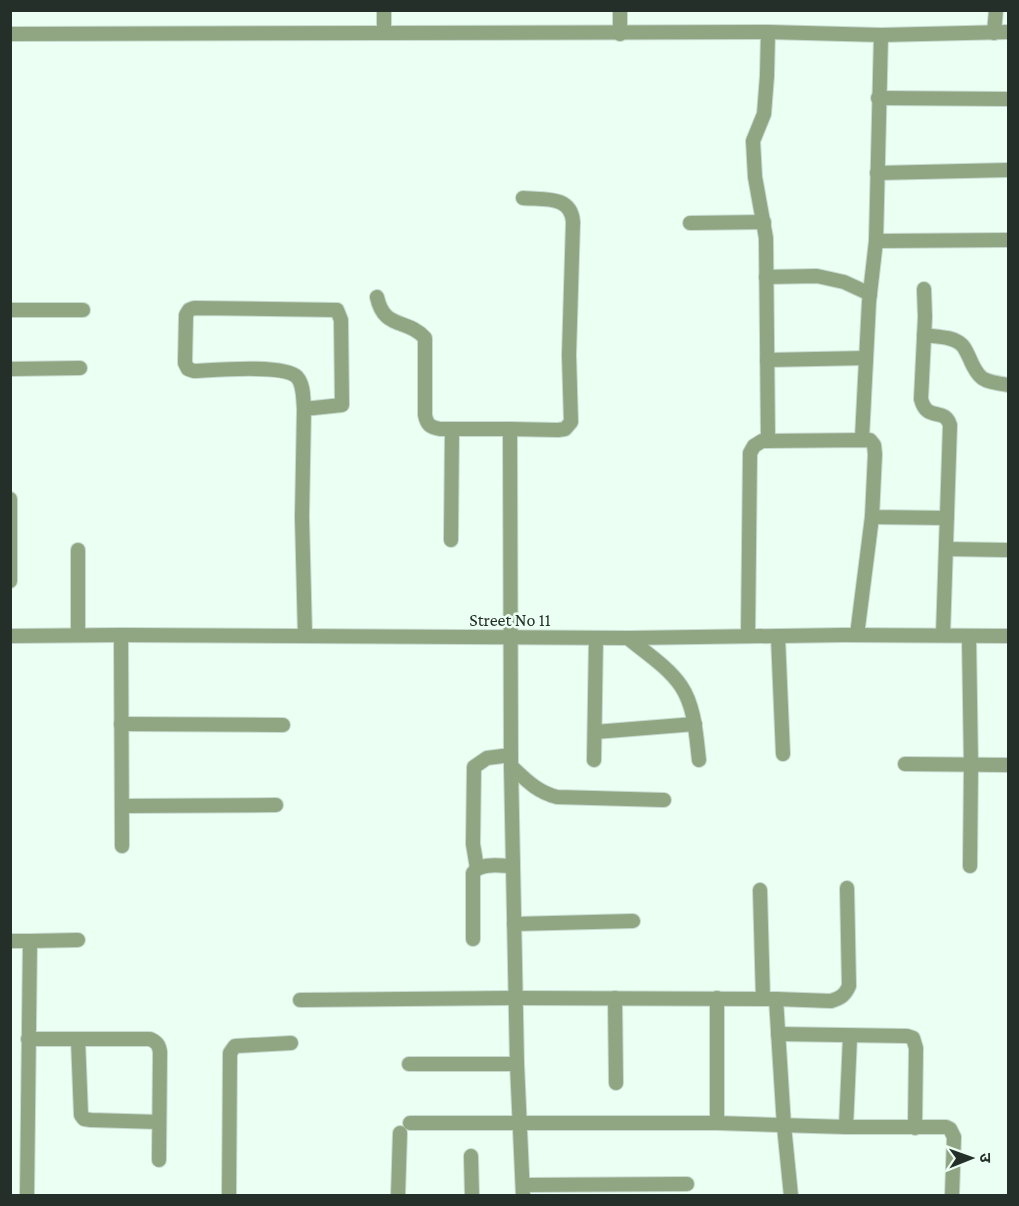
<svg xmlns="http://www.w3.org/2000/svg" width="1019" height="1206" font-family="'Crimson Pro','Noto Sans Devanagari',serif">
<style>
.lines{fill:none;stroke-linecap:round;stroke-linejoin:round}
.minor-casing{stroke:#c7dacf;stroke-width:16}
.minor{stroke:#90a582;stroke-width:14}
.labels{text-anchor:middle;stroke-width:5;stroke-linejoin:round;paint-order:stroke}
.street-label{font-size:18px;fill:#252f29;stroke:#ebfff3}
</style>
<rect width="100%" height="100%" fill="#ebfff3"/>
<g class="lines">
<defs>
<g id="minor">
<polyline points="768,32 767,76 764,114 753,141 755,177 766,238 768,441"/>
<polyline points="384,33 384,10"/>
<polyline points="994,33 996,10"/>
<polyline points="10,34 768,32 881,35 1008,32"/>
<polyline points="620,34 620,10"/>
<polyline points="881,35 876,241 1008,240"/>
<polyline points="878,98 1008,99"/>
<polyline points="877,173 1008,170"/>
<polyline points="690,223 764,222"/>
<polyline points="766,277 817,276 844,282 870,294"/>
<path d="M924,289L925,317L921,399C927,423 944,406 950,425L943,635"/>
<path d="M377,297C384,330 407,318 425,338V415C427,425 430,427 440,429H510"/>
<polyline points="10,310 83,310"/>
<path d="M924,335C936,337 953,336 962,345C965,348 967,353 969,357C979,381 983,381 1008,385"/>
<polyline points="767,360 866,358"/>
<polyline points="10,369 80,368"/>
<path d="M304,409L342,405L341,320L337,310L194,308L189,310L186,315L185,363L188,369L194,371C215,370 284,364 297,377C304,385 303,398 304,409L302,517L305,635"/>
<polyline points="862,438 869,302 876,241"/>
<polyline points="10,499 10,581"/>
<polyline points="451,540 452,429"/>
<polyline points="946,549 1006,550"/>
<polyline points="78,550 78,635"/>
<polyline points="121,635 122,846"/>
<polyline points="857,635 872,517"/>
<polyline points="10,636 121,635 628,638 844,635 1008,636"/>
<polyline points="748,636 750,453 754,446 762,441 870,440 874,445 875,454 872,517 947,518"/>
<polyline points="778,637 783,754"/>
<polyline points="969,637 971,765 970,866"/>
<path d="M628,638C646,653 668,667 681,686C695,707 696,735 699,760"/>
<polyline points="121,724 283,725"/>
<polyline points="595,732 695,724"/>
<polyline points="594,760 596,638"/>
<polyline points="905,764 1008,765"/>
<path d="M511,766C526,780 537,792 557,797L664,800"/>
<polyline points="122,806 276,805"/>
<polyline points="477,868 473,844 474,767 487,758 511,755"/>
<polyline points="760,890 763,999"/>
<polyline points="514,924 633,921"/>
<path d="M473,939V873C481,862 501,866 513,866"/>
<polyline points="10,941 30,941 27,1196"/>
<polyline points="30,941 78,940"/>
<polyline points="615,998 616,1083"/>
<polyline points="717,998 717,1123"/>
<polyline points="776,999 784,1126 791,1196"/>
<path d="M300,1000L516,998L776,999L831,1001C841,998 845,995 849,986L847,888"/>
<polyline points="778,1034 907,1036 913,1038 916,1048 915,1128"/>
<path d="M28,1039H150C157,1042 159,1045 160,1052L159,1160"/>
<polyline points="78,1039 81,1115 84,1119 91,1120 159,1122"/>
<polyline points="409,1064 517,1064"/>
<polyline points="410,1123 717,1123 846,1127 946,1127 950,1129 954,1137 952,1196"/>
<polyline points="846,1127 850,1037"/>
<polyline points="471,1156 472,1196"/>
<polyline points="523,1185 687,1184"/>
<polyline points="229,1196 230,1053 235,1046 291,1043"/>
<polyline points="398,1196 400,1133"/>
<path d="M523,1196L517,1064L511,766L510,429L558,430L565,429L571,422L569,355L573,222C571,195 544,200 523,198"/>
</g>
</defs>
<!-- minor casing -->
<use href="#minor" class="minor-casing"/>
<!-- minor -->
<use href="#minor" class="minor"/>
</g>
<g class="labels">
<!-- street labels -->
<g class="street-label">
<text x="510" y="626">Street No 11</text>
</g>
</g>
<!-- border -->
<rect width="1019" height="1206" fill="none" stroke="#252f29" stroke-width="24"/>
<!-- north arrow -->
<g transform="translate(971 1158) rotate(89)" stroke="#ebfff3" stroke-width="4.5" paint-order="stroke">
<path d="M0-4.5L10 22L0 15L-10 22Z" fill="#252f29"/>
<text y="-9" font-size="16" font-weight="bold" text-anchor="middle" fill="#252f29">उ</text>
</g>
</svg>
